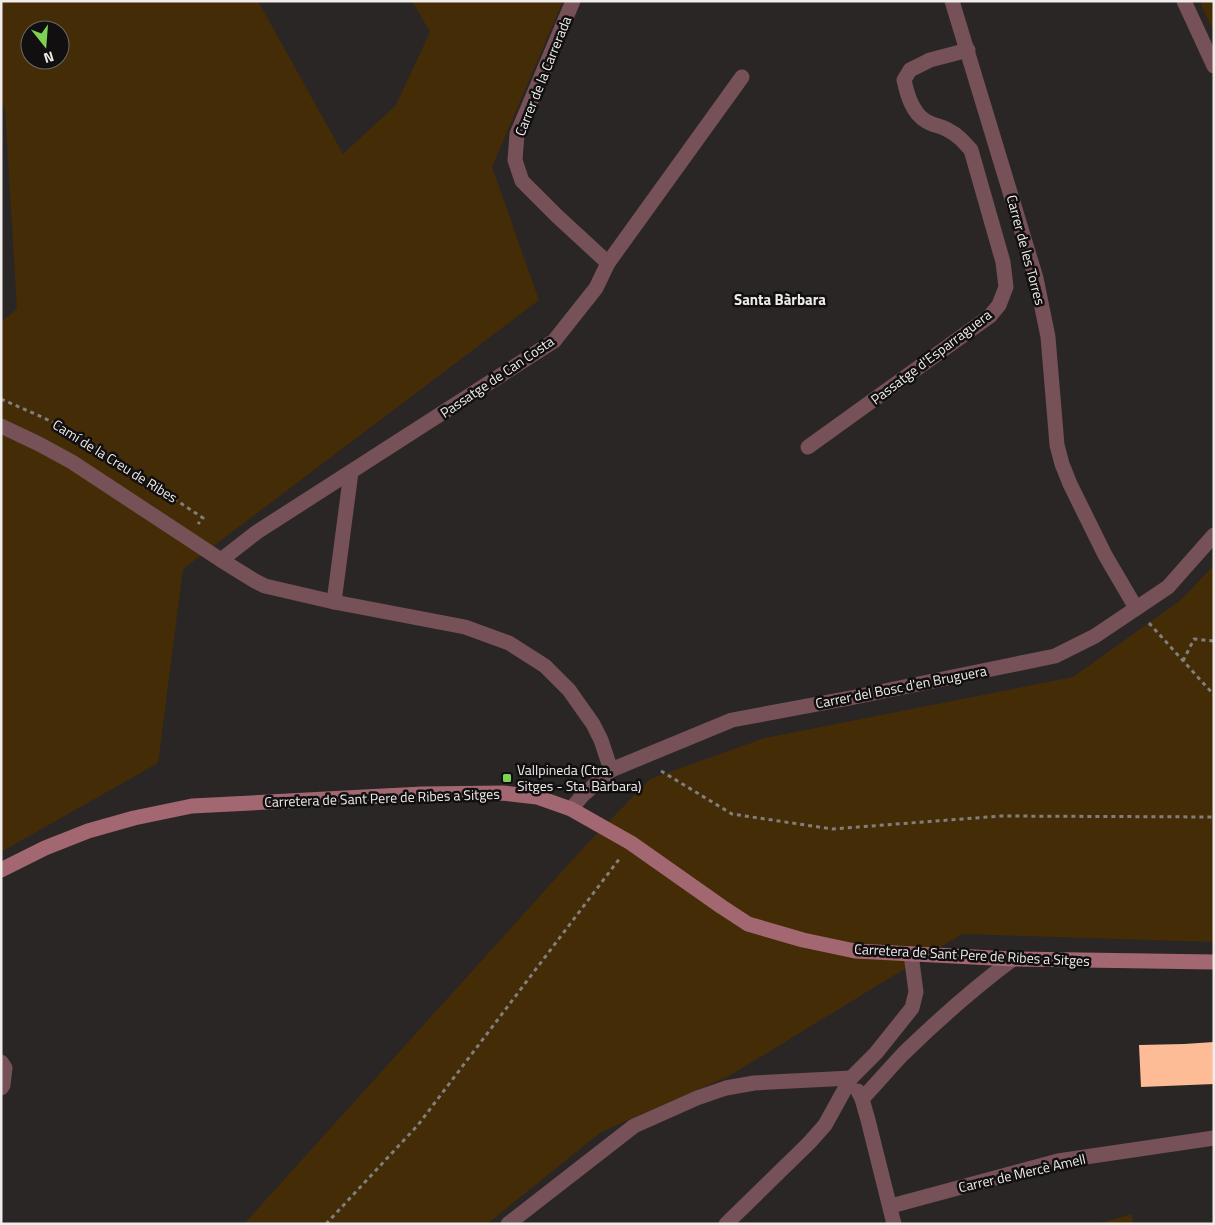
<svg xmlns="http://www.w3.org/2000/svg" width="1215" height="1225" font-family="'Titillium Web',sans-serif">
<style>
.green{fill:#442c07;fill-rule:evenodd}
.building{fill:#fdbc96}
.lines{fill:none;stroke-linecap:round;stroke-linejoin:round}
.path{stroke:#817e7d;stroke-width:3;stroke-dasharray:4 4;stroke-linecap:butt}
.street{stroke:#765157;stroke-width:15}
.secondary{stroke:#a36771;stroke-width:15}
.poi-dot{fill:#7ed153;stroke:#110f0f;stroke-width:2}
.labels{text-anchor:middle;stroke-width:5;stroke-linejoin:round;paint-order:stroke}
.street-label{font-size:14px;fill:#efeceb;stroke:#110f0f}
.poi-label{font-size:14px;fill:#efeceb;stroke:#110f0f;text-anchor:start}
.neighbourhood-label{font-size:15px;font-weight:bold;fill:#efeceb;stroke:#110f0f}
</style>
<rect width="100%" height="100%" fill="#2a2625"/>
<!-- green -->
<g class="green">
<path d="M1,1H258L343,154L396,105L430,32L412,1H563L492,167L539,300L183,569L158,763L1,852V322L17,309L5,108L1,104ZM30,30H60V60H30Z"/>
<polygon points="1201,1 1214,1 1214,32 1202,7"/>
<polygon points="1214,565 1214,942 962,934 729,1076 601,1132 487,1224 244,1224 585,846 650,779 765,738 1073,677 1181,600"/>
<polygon points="1131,1214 1134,1224 1098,1224"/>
</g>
<!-- building -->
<polygon class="building" points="1214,1042 1214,1084 1141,1087 1139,1045 1184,1044"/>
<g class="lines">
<!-- path -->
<g class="path">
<polyline points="1,399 42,417 66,429 116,460 203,518 198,524"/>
<polyline points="1149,623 1214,695"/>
<polyline points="1183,661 1194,639 1214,641"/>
<polyline points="661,771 732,814 832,829 1001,816 1214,817"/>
<polyline points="326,1224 418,1125 620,858"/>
</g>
<!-- street -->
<g class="street">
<polyline points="573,1 517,134 515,160 522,181 557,216 608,263"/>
<polyline points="952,1 1036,278 1048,337 1057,445 1062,464 1070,484 1105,555 1136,608"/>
<polyline points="1184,1 1214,66"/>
<polyline points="1,426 39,444 72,462 221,560 255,581 265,586 334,602 465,627 509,643 545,666 569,690 593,724 601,740 611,770"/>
<path d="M808,447L990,316L999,305L1006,287L1003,262L971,150C964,142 958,135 948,130C941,126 932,125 926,121C912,113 907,94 904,80L910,70L930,60L968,50"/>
<polyline points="221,560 257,532 554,341 596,288 608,263 742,77"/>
<polyline points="334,602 351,472"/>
<polyline points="571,809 582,796 611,770 732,720 850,698 1055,656 1095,636 1168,587 1214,535"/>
<polyline points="1,1062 5,1068 3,1085 1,1088"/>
<polyline points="858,1091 862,1099 868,1120 894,1224"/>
<path d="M862,1099C876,1084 889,1069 903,1054C938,1020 974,988 1013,959"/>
<polyline points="891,1206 1058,1161 1214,1138"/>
<polyline points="508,1224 634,1126 697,1098 726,1088 754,1083 851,1078"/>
<polyline points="726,1224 809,1143 825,1125 851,1078 876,1053 912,1008 916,992 911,954"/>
</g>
<!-- secondary -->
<polyline class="secondary" points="1,870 45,848 88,831 134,818 192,806 422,794 503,793 537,797 571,809 631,843 722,907 748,924 803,940 855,951 1013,959 1214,962"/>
</g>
<!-- markers -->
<rect class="poi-dot" x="502" y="773" width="10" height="10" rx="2.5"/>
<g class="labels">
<!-- street labels -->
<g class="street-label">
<text transform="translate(543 76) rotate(-68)" y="5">Carrer de la Carrerada</text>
<text transform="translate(1026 250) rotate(75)" y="5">Carrer de les Torres</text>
<text transform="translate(931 357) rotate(-37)" y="5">Passatge d'Esparraguera</text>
<text transform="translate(497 377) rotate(-34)" y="5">Passatge de Can Costa</text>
<text transform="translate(115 461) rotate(32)" y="5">Camí de la Creu de Ribes</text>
<text transform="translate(901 687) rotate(-11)" y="5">Carrer del Bosc d'en Bruguera</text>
<text transform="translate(382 798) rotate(-2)" y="5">Carretera de Sant Pere de Ribes a Sitges</text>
<text transform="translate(972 955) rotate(3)" y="5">Carretera de Sant Pere de Ribes a Sitges</text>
<text transform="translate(1022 1173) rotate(-13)" y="5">Carrer de Mercè Amell</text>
</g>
<!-- poi labels -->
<g class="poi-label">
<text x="517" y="775">Vallpineda (Ctra.<tspan x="517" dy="16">Sitges - Sta. Bàrbara)</tspan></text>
</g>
<!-- neighbourhood labels -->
<g class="neighbourhood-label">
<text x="780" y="305">Santa Bàrbara</text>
</g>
</g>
<!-- border -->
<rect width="1215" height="1225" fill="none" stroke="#efeceb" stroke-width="5"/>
<!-- north arrow -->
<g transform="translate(45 45) rotate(163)"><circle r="24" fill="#110f0f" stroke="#6a6767"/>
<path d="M0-4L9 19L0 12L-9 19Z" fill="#7ed153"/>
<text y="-8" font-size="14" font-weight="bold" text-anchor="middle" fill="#efeceb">N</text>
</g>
</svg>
